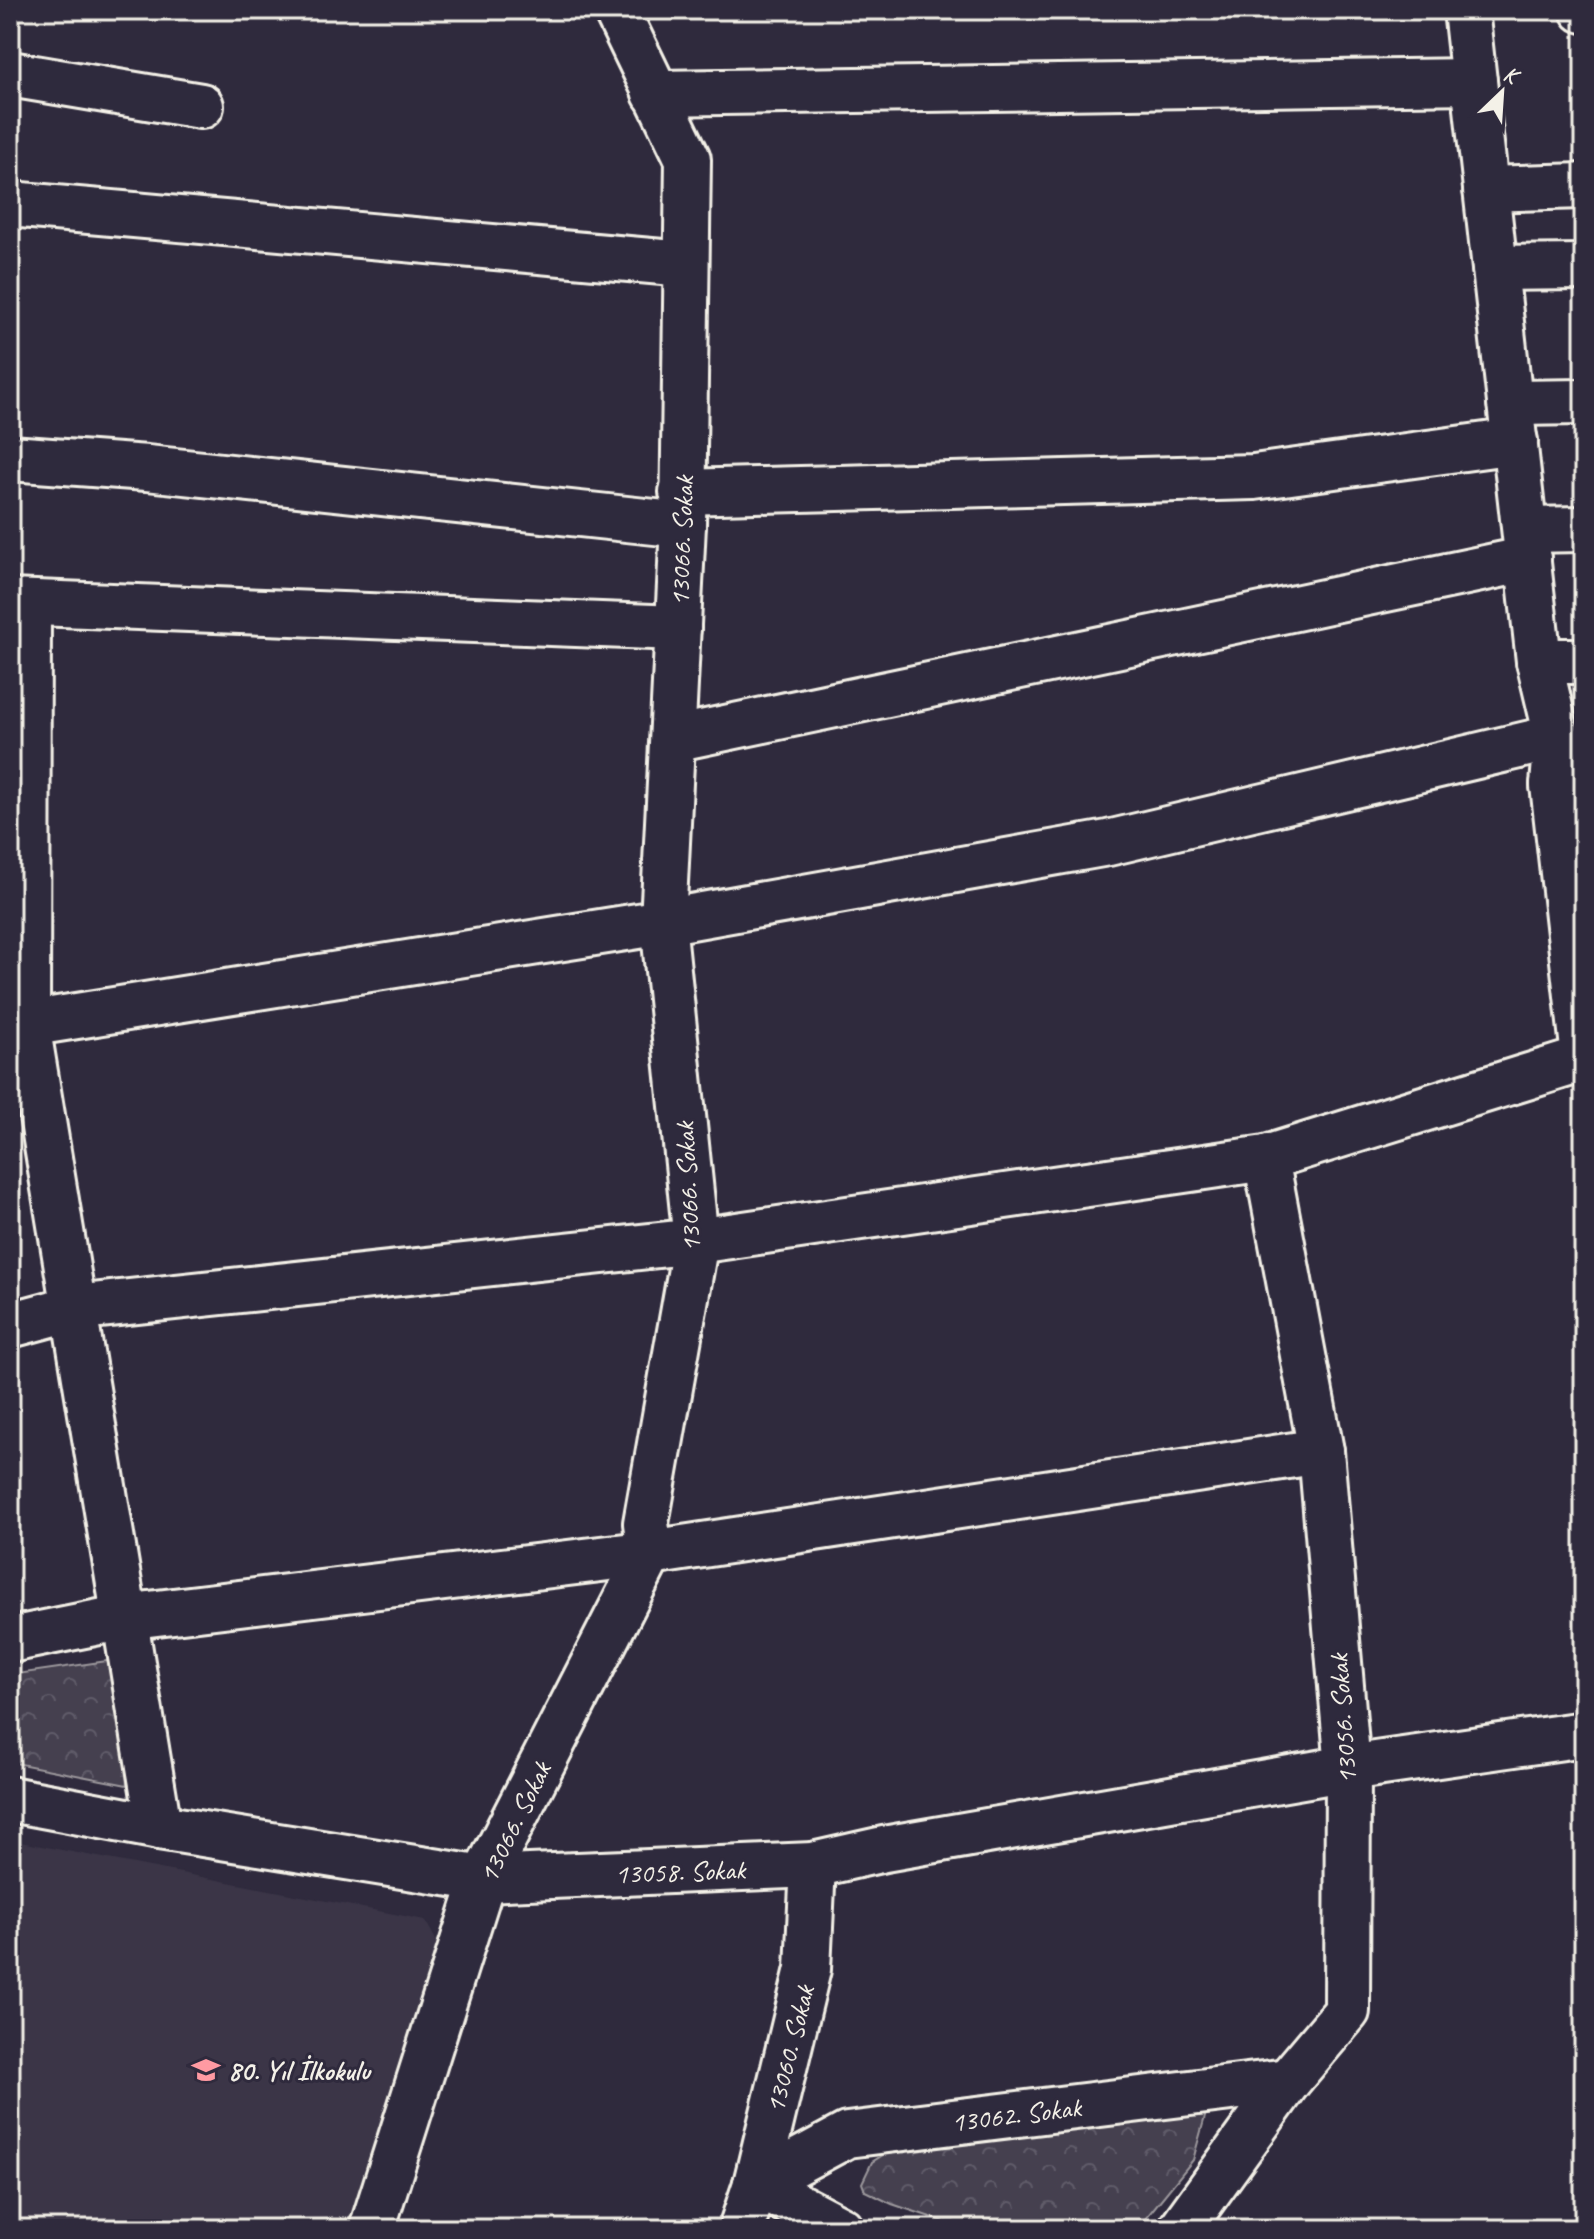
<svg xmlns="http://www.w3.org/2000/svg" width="1594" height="2239" font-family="Caveat,sans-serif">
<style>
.built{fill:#3b3647}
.park{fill:url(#park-crowns);stroke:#9c989c;stroke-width:2}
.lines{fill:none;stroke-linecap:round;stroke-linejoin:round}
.minor-casing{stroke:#f4f1e8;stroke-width:50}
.secondary-casing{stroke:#f4f1e8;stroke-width:50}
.minor{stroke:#2f2a3d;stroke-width:44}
.secondary{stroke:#2f2a3d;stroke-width:44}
.labels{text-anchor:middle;stroke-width:6;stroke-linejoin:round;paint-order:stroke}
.street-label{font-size:28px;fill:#f4f1e8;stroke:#2f2a3d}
.poi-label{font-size:28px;font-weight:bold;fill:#f4f1e8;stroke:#2f2a3d;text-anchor:start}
</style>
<defs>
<pattern id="park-crowns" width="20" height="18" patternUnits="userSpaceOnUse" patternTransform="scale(2)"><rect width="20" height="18" fill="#454050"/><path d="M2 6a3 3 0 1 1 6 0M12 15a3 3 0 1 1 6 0" fill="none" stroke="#605c69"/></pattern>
</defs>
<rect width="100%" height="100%" fill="#2f2a3d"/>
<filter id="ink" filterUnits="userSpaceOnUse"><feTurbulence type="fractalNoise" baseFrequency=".0125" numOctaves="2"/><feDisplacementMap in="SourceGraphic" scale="16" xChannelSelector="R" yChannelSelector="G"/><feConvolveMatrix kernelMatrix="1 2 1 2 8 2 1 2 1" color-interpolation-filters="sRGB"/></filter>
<g filter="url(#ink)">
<!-- built -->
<polygon class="built" points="10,1840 425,1920 437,1942 367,2197 357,2229 70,2229 10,2217"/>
<!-- park -->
<g class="park">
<polygon points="107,1661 117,1662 127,1785 10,1762 10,1675"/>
<polygon points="1206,2113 1193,2160 1137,2229 966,2229 892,2204 865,2191 862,2183 872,2162 894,2148 949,2137"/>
</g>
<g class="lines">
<defs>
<g id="minor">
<polyline points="1583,10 1584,10"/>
<polyline points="10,74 201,106"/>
<polyline points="655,93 1474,81"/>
<polyline points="1486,189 1584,186"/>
<polyline points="10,204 685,264"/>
<polyline points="1495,268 1584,267"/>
<polyline points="1510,403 1584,402"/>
<polyline points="10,458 147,468 683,525"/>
<polyline points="682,492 1254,477 1515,441"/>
<polyline points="1525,530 1584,529"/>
<polyline points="10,602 678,628"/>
<polyline points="28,603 27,1024 159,1827"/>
<polyline points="1539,661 1584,661"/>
<polyline points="673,739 1528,559"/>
<polyline points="1553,785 1584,785"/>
<polyline points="10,1018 27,1024 663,922 1108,843 1557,737"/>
<polyline points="10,1325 73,1308 696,1241 1266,1158 1584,1059"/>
<polyline points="10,1640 124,1617 650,1553 1321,1451"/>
<polyline points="10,1799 159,1827 483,1879 813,1865 884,1849 1348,1768 1584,1734"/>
<polyline points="756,2184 847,2135 1288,2081"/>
<polyline points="756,2184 841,2229"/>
<polyline points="372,2229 483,1879 650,1553 646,1523 696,1241 663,922 683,525 688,159 616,10"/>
<polyline points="741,2229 756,2184 808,1969 813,1865"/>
<polyline points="1181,2229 1288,2081 1347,2011 1348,1768 1321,1451 1266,1158"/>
</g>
<polyline id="secondary" points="1466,10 1539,661 1557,737 1553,785 1584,1057"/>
</defs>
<!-- minor casing -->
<use href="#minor" class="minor-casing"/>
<!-- secondary casing -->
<use href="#secondary" class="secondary-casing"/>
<!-- minor -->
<use href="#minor" class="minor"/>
<!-- secondary -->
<use href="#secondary" class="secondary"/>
</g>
</g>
<!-- icons -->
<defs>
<symbol id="school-bare" viewBox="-9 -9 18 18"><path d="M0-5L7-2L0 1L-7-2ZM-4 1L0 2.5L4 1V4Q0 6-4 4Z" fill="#ff9aa2" stroke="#2f2a3d" stroke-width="2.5" paint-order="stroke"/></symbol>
</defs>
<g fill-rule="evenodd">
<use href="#school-bare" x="186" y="2050" width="40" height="40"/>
</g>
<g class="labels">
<!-- street labels -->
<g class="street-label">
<text transform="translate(681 541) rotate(-88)" y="10">13066. Sokak</text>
<text transform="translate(687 1187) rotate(-93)" y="10">13066. Sokak</text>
<text transform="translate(1342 1719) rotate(-94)" y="10">13056. Sokak</text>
<text transform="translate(514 1822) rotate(-64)" y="10">13066. Sokak</text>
<text transform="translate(680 1871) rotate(-2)" y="10">13058. Sokak</text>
<text transform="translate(789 2049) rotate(-76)" y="10">13060. Sokak</text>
<text transform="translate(1016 2114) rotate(-7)" y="10">13062. Sokak</text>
</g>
<!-- poi labels -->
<g class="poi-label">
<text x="228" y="2080">80. Yıl İlkokulu</text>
</g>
</g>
<!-- margin -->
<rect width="1594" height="2239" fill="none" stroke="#2f2a3d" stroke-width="40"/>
<rect x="20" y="20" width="1554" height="2199" fill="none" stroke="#f4f1e8" stroke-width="3" filter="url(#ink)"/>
<!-- north arrow -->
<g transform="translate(1502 92) rotate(25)" stroke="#2f2a3d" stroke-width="6" paint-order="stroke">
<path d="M0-6L14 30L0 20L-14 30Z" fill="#f4f1e8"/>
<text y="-12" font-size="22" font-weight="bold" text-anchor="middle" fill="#f4f1e8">K</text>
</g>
</svg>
